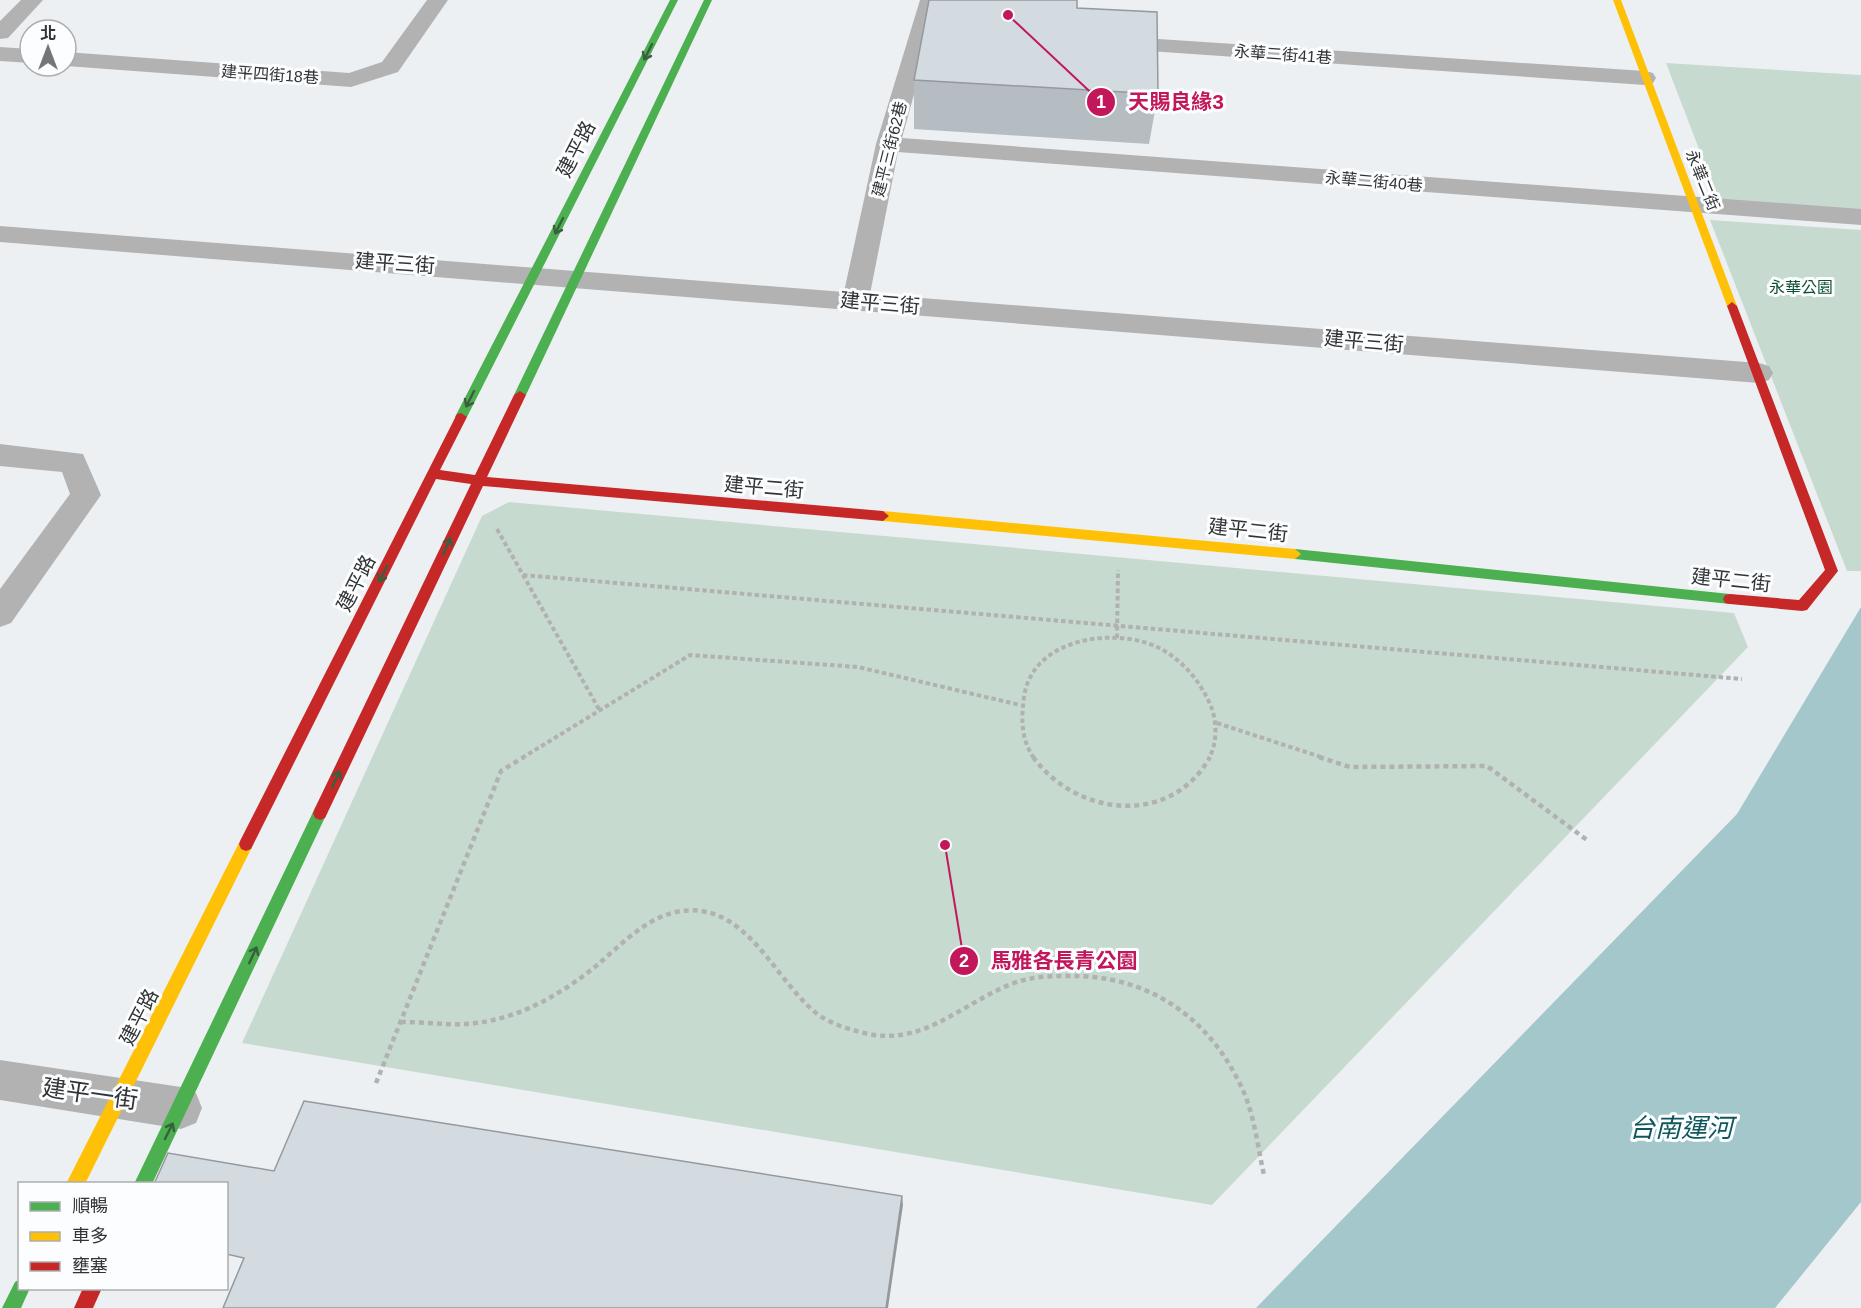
<svg xmlns="http://www.w3.org/2000/svg" width="1861" height="1308" font-family="Arial,'Noto Sans TC',sans-serif">
<style>
.green{fill:#c7dad0}
.water{fill:#a4c7cb}
.lines{fill:none;stroke-linecap:round;stroke-linejoin:round}
.path-far1{stroke:#b1b1b2;stroke-width:4;stroke-dasharray:4.5 3;stroke-linecap:butt}
.path{stroke:#b1b1b2;stroke-width:4.5;stroke-dasharray:5 4;stroke-linecap:butt}
.street{fill:#b2b2b2;fill-rule:evenodd}
.fast{fill:#4caf50;fill-rule:evenodd}
.slow{fill:#ffc107;fill-rule:evenodd}
.jam{fill:#c62828;fill-rule:evenodd}
.wall{fill:#b5bcc2}
.shaded-wall{fill:#94999e}
.building{fill:#d3dbe1;stroke:#94999e;stroke-width:1.5}
.oneway{stroke:#3a5f3f}
.labels{text-anchor:middle;stroke-width:6;stroke-linejoin:round;paint-order:stroke}
.far-street-label{font-size:16px;fill:#313436;stroke:#fcfdfe}
.far-park-label{font-size:16px;fill:#0e5032;stroke:#fcfdfe}
.street-label{font-size:20px;fill:#313436;stroke:#fcfdfe}
.near-street-label{font-size:24px;fill:#313436;stroke:#fcfdfe}
.near-water-label{font-size:26px;font-style:italic;fill:#0e575c;stroke:#fcfdfe}
.leader{fill:none;stroke:#c2185b;stroke-width:2}
.callout-dot{fill:#c2185b;stroke:#fcfdfe;stroke-width:2}
.mark-label{font-size:18px;text-anchor:middle;font-weight:bold;fill:#fff}
.callout-label{font-size:21px;text-anchor:middle;font-weight:bold;fill:#c2185b;stroke:#fcfdfe;stroke-width:6;stroke-linejoin:round;paint-order:stroke}
</style>
<rect width="100%" height="100%" fill="#edf0f3"/>
<!-- green -->
<g class="green">
<polygon points="1666,63 1861,75 1861,210 1719,201"/>
<polygon points="1710,220 1861,230 1861,571 1847,571"/>
<polygon points="509,502 1734,613 1748,647 1212,1205 242,1043 482,516"/>
</g>
<!-- water -->
<polygon class="water" points="1861,607 1861,1202 1775,1308 1256,1308 1737,814"/>
<g class="lines">
<!-- path-far1 -->
<g class="path-far1">
<polyline points="497,529 600,711"/>
<polyline points="523,575 1742,679"/>
<polyline points="1117,638 1118,570"/>
<polyline points="1217,723 1324,758"/>
<polyline points="522,758 690,655 858,667 1020,705"/>
<path d="M1034,758C1021,740 1021,719 1024,697C1032,639 1111,627 1155,646C1182,658 1202,683 1212,709C1217,724 1217,744 1209,758"/>
</g>
<!-- path -->
<g class="path">
<path d="M1033,757C1077,817 1171,827 1210,757"/>
<polyline points="1319,757 1350,767 1487,766 1587,840"/>
<path d="M401,1022C422,1022 444,1025 466,1024C515,1021 559,996 596,966C620,946 644,919 676,912C745,898 772,977 816,1013C829,1023 845,1028 860,1032C920,1049 958,1006 1009,985C1028,977 1046,976 1067,976C1143,974 1205,1013 1239,1082C1254,1110 1257,1144 1264,1175"/>
<polyline points="376,1083 501,771 524,757"/>
</g>
<!-- street -->
<g class="street">
<polygon points="21,0 43,0 8,38 0,39 0,21"/>
<polygon points="427,0 448,0 398,72 351,87 66,66 66,52 349,73 382,62"/>
<polygon points="920,0 940,0 902,138 1861,209 1861,225 898,152 870,294 1759,363 1769,366 1773,373 1769,380 1759,383 0,242 0,226 844,292 876,144"/>
<polygon points="1113,36 1645,71 1653,73 1656,78 1653,83 1645,85 1105,48 1102,43 1105,38"/>
<polygon points="0,47 30,49 30,63 0,61"/>
<polygon points="0,444 83,454 101,495 11,623 0,627 0,589 70,494 62,472 0,466"/>
<polygon points="0,1060 181,1087 196,1093 202,1108 196,1123 181,1129 0,1100"/>
</g>
<!-- fast -->
<g class="fast">
<polygon points="670,0 678,0 467,417 461,421 457,420 455,417"/>
<polygon points="704,0 712,0 526,395 520,399 516,398 514,395"/>
<polygon points="1295,549 1730,594 1735,595 1737,599 1735,603 1730,604 1295,559 1289,554"/>
<polygon points="320,806 325,808 327,813 152,1184 134,1184 315,808"/>
<polygon points="20,1279 20,1288 30,1288 21,1308 2,1308 15,1282"/>
</g>
<!-- slow -->
<g class="slow">
<polygon points="1613,0 1621,0 1737,306 1736,309 1732,310 1727,306"/>
<polygon points="883,511 1295,549 1301,554 1295,559 883,521 877,516"/>
<polygon points="246,837 251,839 253,844 251,849 85,1184 66,1184 241,839"/>
</g>
<!-- jam -->
<g class="jam">
<polygon points="1732,302 1737,306 1838,571 1807,610 1802,611 1730,604 1725,603 1723,599 1725,595 1730,594 1799,600 1825,570 1727,306"/>
<polygon points="520,391 526,395 487,477 883,511 889,516 883,521 483,486 325,818 320,820 315,818 313,813 315,808 471,484 436,479 251,849 246,851 241,849 239,844 241,839 457,414 461,413 467,417 440,470 475,475 514,395"/>
<polygon points="83,1288 102,1288 93,1308 74,1308"/>
</g>
</g>
<!-- wall -->
<polygon class="wall" points="1077,8 1158,94 1149,144 914,129 914,80"/>
<!-- shaded-wall -->
<polygon class="shaded-wall" points="902,1196 903,1205 888,1308 886,1308"/>
<!-- building -->
<g class="building">
<polygon points="929,0 1077,0 1077,8 1157,12 1158,94 914,80"/>
<polygon points="304,1101 902,1196 886,1308 223,1308 244,1258 226,1254 226,1184 154,1184 168,1153 274,1171"/>
</g>
<!-- one-way arrows -->
<defs><path id="oneway-shaft" d="M-6 0H5M1.5-3L5.5 0L1.5 3" fill="none" stroke-width="1.6" stroke-linecap="round" stroke-linejoin="round" transform="scale(1.5)"/></defs>
<g class="oneway">
<use href="#oneway-shaft" transform="translate(648 52) rotate(117)"/>
<use href="#oneway-shaft" transform="translate(559 226) rotate(117)"/>
<use href="#oneway-shaft" transform="translate(470 399) rotate(117)"/>
<use href="#oneway-shaft" transform="translate(447 546) rotate(-65)"/>
<use href="#oneway-shaft" transform="translate(383 574) rotate(117)"/>
<use href="#oneway-shaft" transform="translate(336 779) rotate(-65)"/>
<use href="#oneway-shaft" transform="translate(253 955) rotate(-65)"/>
<use href="#oneway-shaft" transform="translate(169 1131) rotate(-63)"/>
</g>
<g class="labels">
<!-- far-street labels -->
<g class="far-street-label">
<text transform="translate(1283 54) rotate(4)" y="6">永華二街41巷</text>
<text transform="translate(270 74) rotate(4)" y="6">建平四街18巷</text>
<text transform="translate(889 149) rotate(-76)" y="6">建平三街62巷</text>
<text transform="translate(1703 180) rotate(68)" y="6">永華二街</text>
<text transform="translate(1374 181) rotate(5)" y="6">永華二街40巷</text>
</g>
<!-- far-park labels -->
<g class="far-park-label">
<text x="1801" y="293">永華公園</text>
</g>
<!-- street labels -->
<g class="street-label">
<text transform="translate(576 149) rotate(-63)" y="7">建平路</text>
<text transform="translate(395 263) rotate(4)" y="7">建平三街</text>
<text transform="translate(880 303) rotate(5)" y="7">建平三街</text>
<text transform="translate(1364 341) rotate(5)" y="7">建平三街</text>
<text transform="translate(764 487) rotate(5)" y="7">建平二街</text>
<text transform="translate(1248 530) rotate(6)" y="7">建平二街</text>
<text transform="translate(1731 580) rotate(6)" y="7">建平二街</text>
<text transform="translate(356 583) rotate(-63)" y="7">建平路</text>
<text transform="translate(139 1017) rotate(-63)" y="7">建平路</text>
</g>
<!-- near-street labels -->
<g class="near-street-label">
<text transform="translate(90 1094) rotate(8)" y="8">建平一街</text>
</g>
<!-- near-water labels -->
<g class="near-water-label">
<text x="1681" y="1137">台南運河</text>
</g>
</g>
<!-- callouts -->
<path class="leader" d="M1008 15L1101 102M945 845L964 961"/>
<g class="callout-dot">
<circle cx="1008" cy="15" r="6"/>
<circle cx="945" cy="845" r="6"/>
<circle cx="1101" cy="102" r="15"/>
<circle cx="964" cy="961" r="15"/>
</g>
<g class="mark-label">
<text x="1101" y="108">1</text>
<text x="964" y="967">2</text>
</g>
<g class="callout-label">
<text x="1176" y="109">天賜良緣3</text>
<text x="1064" y="968">馬雅各長青公園</text>
</g>
<!-- legend -->
<rect x="18" y="1182" width="210" height="108" fill="#fcfdfe" stroke="#abadae" stroke-width="1.5"/>
<rect x="30" y="1202" width="30" height="9" fill="#4caf50" stroke="#abadae" stroke-width="1.5"/>
<text x="72" y="1212" font-size="18" fill="#313436">順暢</text>
<rect x="30" y="1232" width="30" height="9" fill="#ffc107" stroke="#abadae" stroke-width="1.5"/>
<text x="72" y="1242" font-size="18" fill="#313436">車多</text>
<rect x="30" y="1262" width="30" height="9" fill="#c62828" stroke="#abadae" stroke-width="1.5"/>
<text x="72" y="1272" font-size="18" fill="#313436">壅塞</text>
<!-- north arrow -->
<g transform="translate(48 48)"><circle r="28" fill="#fcfdfe" stroke="#abadae" stroke-width="1.5"/>
<path d="M0-4.5L10 22L0 15L-10 22Z" fill="#737678"/>
<text y="-9" font-size="16" font-weight="bold" text-anchor="middle" fill="#313436">北</text>
</g>
</svg>
